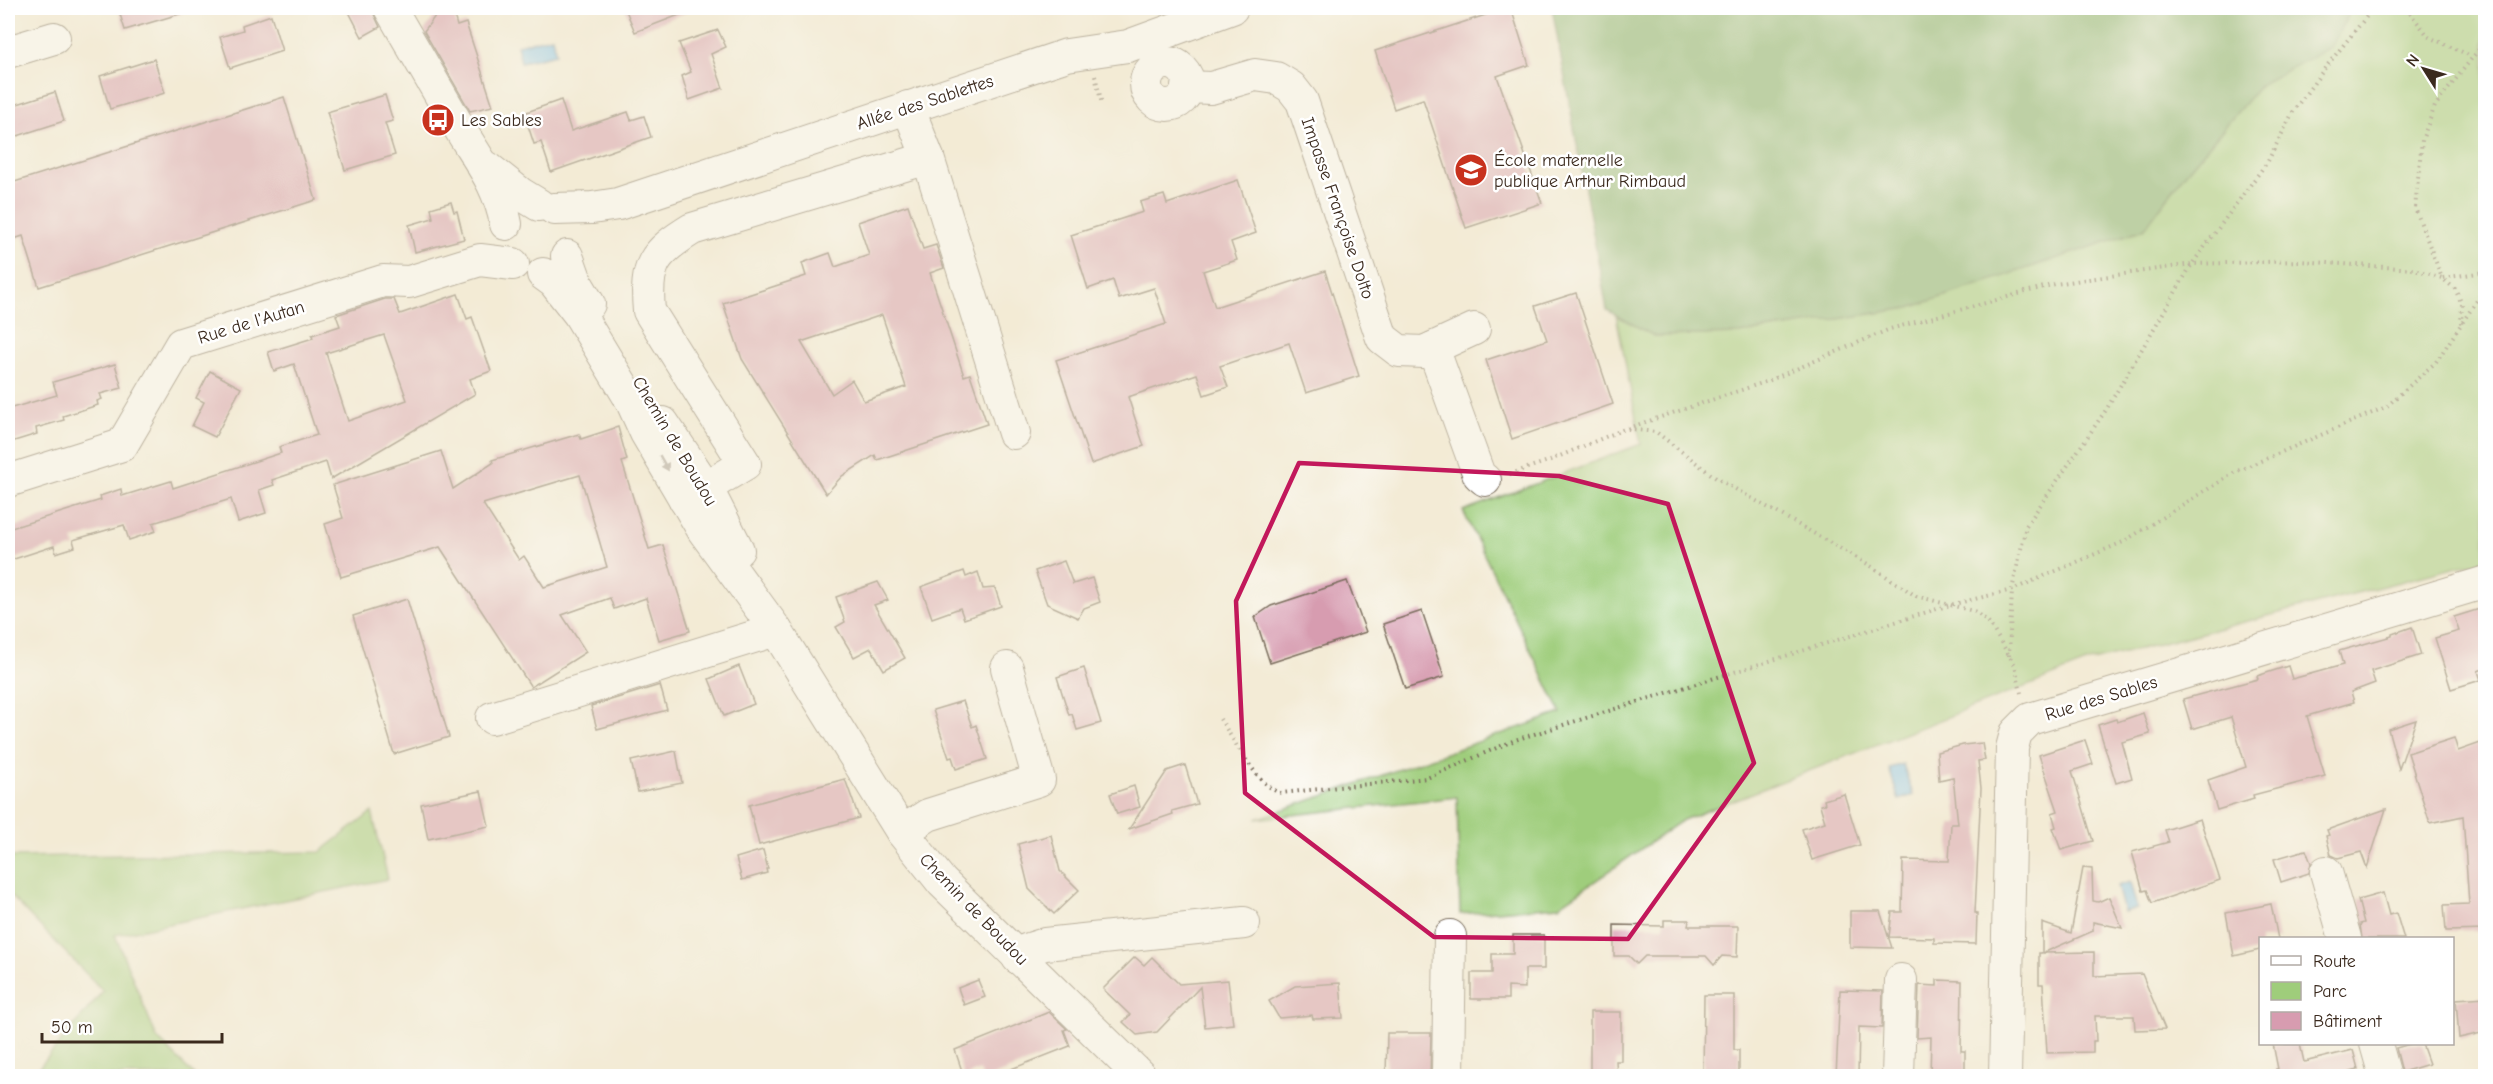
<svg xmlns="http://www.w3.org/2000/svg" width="2493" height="1084" font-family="'Comic Neue',sans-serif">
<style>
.green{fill:#9fcd7b;stroke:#6d7c4c;stroke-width:1.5}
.forest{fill:#7fb06b;stroke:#5d6d44;stroke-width:1.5}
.water{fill:#76bfef;stroke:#587486;stroke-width:1.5}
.building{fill:#d79cb0;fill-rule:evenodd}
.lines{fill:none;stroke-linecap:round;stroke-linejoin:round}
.minor-casing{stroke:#7b6e5e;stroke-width:34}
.path{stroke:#7b6e5e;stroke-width:4;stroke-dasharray:1.5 4.5;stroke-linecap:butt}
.minor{stroke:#fff;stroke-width:32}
.oneway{fill:#a79f9a}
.marked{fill:none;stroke:#c2185b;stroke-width:4.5;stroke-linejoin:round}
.labels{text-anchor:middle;stroke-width:5;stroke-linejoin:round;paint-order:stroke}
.street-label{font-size:18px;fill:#3b2a1e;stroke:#fff}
.poi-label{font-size:18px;fill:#3b2a1e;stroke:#fff;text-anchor:start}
</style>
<rect width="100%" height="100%" fill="#fff"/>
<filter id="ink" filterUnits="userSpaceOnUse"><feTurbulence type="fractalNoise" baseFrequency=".0167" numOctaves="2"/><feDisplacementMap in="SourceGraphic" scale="12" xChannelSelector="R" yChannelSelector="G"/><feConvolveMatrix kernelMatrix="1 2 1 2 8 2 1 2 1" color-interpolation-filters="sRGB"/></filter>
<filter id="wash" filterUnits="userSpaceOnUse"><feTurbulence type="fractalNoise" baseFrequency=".008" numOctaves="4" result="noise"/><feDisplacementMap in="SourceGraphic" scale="24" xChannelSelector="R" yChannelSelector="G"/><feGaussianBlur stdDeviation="1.35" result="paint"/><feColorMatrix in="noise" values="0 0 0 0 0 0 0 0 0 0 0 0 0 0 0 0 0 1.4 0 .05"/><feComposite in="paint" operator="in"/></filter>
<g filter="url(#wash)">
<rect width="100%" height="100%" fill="#f3ebd6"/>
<!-- green -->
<g class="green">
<polygon points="2352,8 2485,8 2485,560 2089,662 1683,820 1559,906 1460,914 1457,797 1256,819 1561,713 1463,511 1641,444 1616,315 1654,336 1739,334 1909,308 2144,229 2184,175 2261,84 2331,47"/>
<polygon points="372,812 388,879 115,935 157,1038 195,1076 32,1076 103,991 8,893 8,857 320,852"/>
</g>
<!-- forest -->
<polygon class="forest" points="1552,8 2352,8 2331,47 2261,84 2184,175 2144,229 1909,308 1739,334 1654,336 1607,310"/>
<!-- water -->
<g class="water">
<polygon points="552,37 556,54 521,62 517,45"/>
<polygon points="1903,764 1913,795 1899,800 1889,768"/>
<polygon points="2130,882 2137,908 2124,912 2117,886"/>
</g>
<g id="blocks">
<!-- building -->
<g class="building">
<polygon points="118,8 182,8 183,13 125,30"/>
<polygon points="347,8 371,8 380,27 362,37"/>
<polygon points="441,8 452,8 457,26 466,23 493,106 470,111 424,31"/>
<polygon points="625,8 695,8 695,9 635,32"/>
<polygon points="1507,8 1511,8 1529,65 1497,76 1542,203 1466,228 1423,99 1394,109 1375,51"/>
<polygon points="271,15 282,51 230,68 220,37 243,30 242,25"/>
<polygon points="718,30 726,47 711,54 723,88 689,100 682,76 691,72 679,43"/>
<polygon points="154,59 165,93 110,109 100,76"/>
<polygon points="55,92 64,121 8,139 8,107"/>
<polygon points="385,95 393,121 385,123 395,155 345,170 327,112"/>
<polygon points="284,97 316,200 39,287 23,236 8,241 8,184"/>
<polygon points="561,100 571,131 628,112 631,120 644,116 651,137 551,172 541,142 534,144 524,113"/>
<polygon points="1238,180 1256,233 1231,242 1237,260 1203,271 1215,307 1325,271 1359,376 1306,393 1289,343 1220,366 1228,387 1204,395 1197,374 1128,397 1144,446 1091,464 1056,360 1166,324 1154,288 1119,299 1113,280 1088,289 1071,235 1143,212 1140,202 1164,195 1167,204"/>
<polygon points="451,202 454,212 457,211 464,239 415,252 409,225 433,218 431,208"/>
<path d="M908,205L923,249L936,245L944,268L930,273L964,376L970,374L987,424L877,460L875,455L842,476L826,494L742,359L723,303L806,276L802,263L830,253L835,267L869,255L858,222ZM882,315L906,387L864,401L852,380L832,394L801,342Z"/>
<polygon points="1576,293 1613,404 1512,439 1486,360 1547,340 1535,306"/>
<path d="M458,294L467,319L472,317L491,371L470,379L475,394L331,479L326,462L272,480L274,485L259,490L266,513L238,522L231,499L153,523L156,531L129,540L124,525L73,540L75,547L56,553L54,546L8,561V529L101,500L100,496L121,489L122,496L171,481L173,488L281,453L279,447L317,435L294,364L274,371L268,352L313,338L312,335L340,326L336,315L385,299H394L400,314ZM384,335L407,400L348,421L326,353Z"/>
<polygon points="115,364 122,388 100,394 102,399 97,401 98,405 63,416 64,420 36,428 37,434 8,443 8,409 57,395 53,382"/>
<polygon points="210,371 241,388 215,437 192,426 204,402 196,398"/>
<path d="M618,427L627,460L622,462L649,549L663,545L690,631L659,640L646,598L614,609L610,598L562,615L586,652L531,687L440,547L341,577L325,524L343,518L333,485L441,451L453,489L493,463L492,460L579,434L581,439ZM580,475L607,567L544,587L524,556L519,560L483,504Z"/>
<polygon points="1064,561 1073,584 1092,578 1100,602 1084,608 1078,618 1047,604 1035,571"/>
<polygon points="964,571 966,577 978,572 983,589 995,588 1001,606 964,619 960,608 932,618 921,587"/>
<polygon points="1347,581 1366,632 1270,663 1255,617 1271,606"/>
<polygon points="878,582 888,600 874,605 905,658 884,670 871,648 854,657 836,627 845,622 836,597"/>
<polygon points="407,599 449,737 394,754 353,616"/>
<polygon points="2486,607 2486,668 2478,671 2481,680 2451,689 2435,638 2459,631 2454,617"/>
<polygon points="1422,611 1444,677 1405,689 1383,624"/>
<polygon points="2412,627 2421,655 2371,671 2375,683 2351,692 2354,702 2307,716 2325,776 2253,795 2254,799 2217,810 2208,780 2246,767 2231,717 2192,729 2183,699 2258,679 2257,676 2288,666 2292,679 2343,665 2339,651 2392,636 2392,634"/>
<polygon points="739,666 754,704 724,716 709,679"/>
<polygon points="1084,668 1101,723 1077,730 1072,714 1069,715 1057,677"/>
<polygon points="660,685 667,710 597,729 591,706"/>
<polygon points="963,701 972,727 976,725 987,759 956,769 952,757 949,758 933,710"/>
<polygon points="2143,713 2150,734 2122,742 2132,778 2116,783 2098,725 2116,719 2117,722"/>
<polygon points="2416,720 2399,769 2388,729"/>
<polygon points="2454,738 2458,751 2486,741 2486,930 2446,931 2444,905 2469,904 2463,816 2430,823 2408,753"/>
<polygon points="2085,740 2093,764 2072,771 2093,841 2061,850 2053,828 2056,827 2052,813 2058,811 2039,755"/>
<polygon points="1982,743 1985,760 1978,761 1981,788 1975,913 1977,913 1976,944 1934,943 1934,938 1889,937 1892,912 1902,912 1903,860 1949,861 1951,824 1958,824 1953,777 1939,780 1937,752 1963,745"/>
<polygon points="676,751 682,783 638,792 631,761"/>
<polygon points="1185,765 1197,804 1172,811 1173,814 1129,829 1167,771"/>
<polygon points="845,779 859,818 759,845 749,805"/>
<polygon points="1134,786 1140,807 1117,814 1110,794"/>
<polygon points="481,791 489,826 428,839 421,804"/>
<polygon points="1844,794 1860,845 1812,860 1802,829 1825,822 1820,805 1825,804 1824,800"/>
<polygon points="2386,809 2367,868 2361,852 2338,858 2331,855 2326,836 2329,835 2327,830"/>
<polygon points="2200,819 2220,880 2152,903 2147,890 2143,891 2132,852 2169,842 2165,830"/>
<polygon points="1051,835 1060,871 1079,890 1054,914 1029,889 1018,844"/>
<polygon points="763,850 768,869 766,869 767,873 742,880 736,858"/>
<polygon points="2306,850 2311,863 2309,873 2281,882 2274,859"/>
<polygon points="2083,868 2092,869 2093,901 2098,902 2109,897 2122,928 2093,922 2093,931 2043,953 2094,952 2094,976 2142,974 2165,1029 2135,1030 2134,1016 2095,1016 2096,1041 2093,1041 2093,1052 2047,1053 2043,984 2039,984 2039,953 2042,953 2042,923 2071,933"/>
<polygon points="2383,893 2389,915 2396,913 2404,939 2362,939 2360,924 2364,923 2358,900"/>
<polygon points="2271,904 2278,939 2260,939 2260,950 2234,956 2226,913"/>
<polygon points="1850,911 1880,911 1892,948 1850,947"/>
<polygon points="1664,920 1689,920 1688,926 1738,926 1737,957 1722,956 1714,965 1706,956 1645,956 1637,964 1629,956 1614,956 1614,925 1664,926"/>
<polygon points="1513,935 1544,935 1544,969 1525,969 1525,988 1508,987 1508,999 1471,999 1471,973 1492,973 1492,954 1513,954"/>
<polygon points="1135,957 1144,965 1152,957 1179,984 1228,980 1233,1024 1205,1027 1200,987 1157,1032 1137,1035 1123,1022 1130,1015 1103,989"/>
<polygon points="978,980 985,997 964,1005 958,988"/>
<polygon points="1937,980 1962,981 1961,1051 1965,1051 1965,1077 1930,1077 1931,1037 1917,1038 1919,985 1937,986"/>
<polygon points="1340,983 1343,1018 1313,1019 1312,1015 1279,1018 1269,1001 1295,986"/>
<polygon points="1840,990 1883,991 1882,1028 1859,1027 1858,1077 1836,1077"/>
<polygon points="1704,995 1734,995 1734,1050 1739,1050 1739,1075 1703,1077"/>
<polygon points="2486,997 2486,1032 2459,1038 2456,999"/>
<polygon points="1049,1012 1067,1029 1064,1030 1070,1046 991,1077 982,1077 980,1070 964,1077 955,1050"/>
<polygon points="1590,1012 1621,1012 1621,1061 1616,1061 1617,1077 1590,1077"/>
<polygon points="1387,1033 1431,1033 1430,1077 1386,1077"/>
<polygon points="2273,1044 2300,1044 2304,1062 2353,1050 2358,1069 2329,1077 2277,1077 2276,1069 2278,1069"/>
<polygon points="2410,1044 2422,1044 2429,1064 2402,1072 2396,1048"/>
</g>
</g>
</g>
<g filter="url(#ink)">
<use href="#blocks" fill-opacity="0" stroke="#7b6e5e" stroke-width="1.5"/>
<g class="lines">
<defs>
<g id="minor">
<path d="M390,8C413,48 436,88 460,129C479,161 499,185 506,224"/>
<polyline points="8,52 54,38"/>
<circle cx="1167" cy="84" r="21"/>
<polyline points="1187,87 1211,88 1255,75 1276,78 1291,87 1302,101 1382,338 1399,351 1424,352 1474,329"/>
<polyline points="908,107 928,158 1014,433"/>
<polyline points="488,168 521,194 539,205"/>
<polyline points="554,209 592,208 618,204 1067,55 1128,46 1232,8"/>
<polyline points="567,256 577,284 589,304"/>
<polyline points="543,274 554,282 579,314 631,400 646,433 703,530 776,630 902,832 942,882 1140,1076"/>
<polyline points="1433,348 1479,475 1485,480"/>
<polyline points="663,423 706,487 738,550"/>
<polyline points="8,481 122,445 181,344 383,281 409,282 480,260 513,264"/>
<path d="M685,500L745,464L649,311C645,265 653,253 692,229L928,158"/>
<polyline points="492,718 776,630"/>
<polyline points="902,832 928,815 1039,780 1007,668"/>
<polyline points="2326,872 2345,938"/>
<polyline points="1018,958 1026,950 1045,944 1244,923"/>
<polyline points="2376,1044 2385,1076"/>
<polyline points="1448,1076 1450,936"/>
<polyline points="1898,1076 1901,980"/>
<polyline points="2005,1076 2012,748 2016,733 2030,719 2486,582"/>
</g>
</defs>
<!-- minor casing -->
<use href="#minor" class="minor-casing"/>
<!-- path -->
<g class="path">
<polyline points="2406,8 2429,37 2471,56"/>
<polyline points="2486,40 2435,106 2422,140 2415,208 2442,278 2486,272"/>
<polyline points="1095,76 1102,104"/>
<polyline points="1628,429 1656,432 1716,478 1866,563 1916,596 1977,612 1989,623 2015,665 2021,693"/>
<polyline points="1510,474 1548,461 1622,430 1768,381 1890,329 2055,284 2192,264 2299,261 2414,269 2442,278 2455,289 2462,304 2461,324"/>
<polyline points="2009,656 2012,590 2026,526 2106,410 2192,264 2268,161 2294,110 2325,68 2367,16 2377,8"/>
<path d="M1220,719C1233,738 1258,787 1281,793L1427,778L1515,740L1950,605L2012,590L2123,542L2235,472L2386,407L2436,362L2486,287"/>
</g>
<!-- minor -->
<use href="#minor" class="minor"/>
</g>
<!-- one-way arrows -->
<defs><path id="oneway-solid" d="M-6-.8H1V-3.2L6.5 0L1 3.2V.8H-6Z" transform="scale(1.5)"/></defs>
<use class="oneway" href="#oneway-solid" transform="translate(664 463) rotate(60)"/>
</g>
<!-- marked area -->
<path d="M0 0H2493V1084H0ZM1299,463L1559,476L1668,504L1754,763L1628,939L1434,937L1245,793L1236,601Z" fill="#f3ebd6" fill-opacity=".55" fill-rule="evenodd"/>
<path class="marked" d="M1299,463L1559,476L1668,504L1754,763L1628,939L1434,937L1245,793L1236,601Z"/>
<!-- icons -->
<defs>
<symbol id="bus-disc" viewBox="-11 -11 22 22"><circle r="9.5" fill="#c8321e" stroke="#fff"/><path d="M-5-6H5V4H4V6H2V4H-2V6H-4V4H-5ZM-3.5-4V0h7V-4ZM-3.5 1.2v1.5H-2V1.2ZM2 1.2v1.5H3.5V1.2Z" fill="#fff"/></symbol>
<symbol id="school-disc" viewBox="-11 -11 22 22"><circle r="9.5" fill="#c8321e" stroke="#fff"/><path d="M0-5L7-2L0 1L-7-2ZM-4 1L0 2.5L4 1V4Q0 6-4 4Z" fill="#fff"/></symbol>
</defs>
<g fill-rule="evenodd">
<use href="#bus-disc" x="419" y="101" width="38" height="38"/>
<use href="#school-disc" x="1452" y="151" width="38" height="38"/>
</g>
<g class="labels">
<!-- street labels -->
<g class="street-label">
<text transform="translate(925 102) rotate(-18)" y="6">Allée des Sablettes</text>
<text transform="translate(1338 208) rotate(71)" y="6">Impasse Françoise Dolto</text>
<text transform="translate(251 322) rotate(-17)" y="6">Rue de l'Autan</text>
<text transform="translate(675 441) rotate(59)" y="6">Chemin de Boudou</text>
<text transform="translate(2101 698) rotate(-17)" y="6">Rue des Sables</text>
<text transform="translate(974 909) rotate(46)" y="6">Chemin de Boudou</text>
</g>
<!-- poi labels -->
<g class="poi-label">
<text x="461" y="126">Les Sables</text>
<text x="1494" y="166">École maternelle<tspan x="1494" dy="21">publique Arthur Rimbaud</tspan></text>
</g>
</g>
<!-- margin -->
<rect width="2493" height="1084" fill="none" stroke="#fff" stroke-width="30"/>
<!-- legend -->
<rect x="2259" y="937" width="195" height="108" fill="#ffffff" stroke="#b1aaa5" stroke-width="1.5"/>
<rect x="2271" y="956" width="30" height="9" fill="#ffffff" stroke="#b1aaa5" stroke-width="1.5"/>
<text x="2313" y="967" font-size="18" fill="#3b2a1e">Route</text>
<rect x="2271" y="982" width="30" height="18" fill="#9fcd7b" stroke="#b1aaa5" stroke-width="1.5"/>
<text x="2313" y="997" font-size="18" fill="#3b2a1e">Parc</text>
<rect x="2271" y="1012" width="30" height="18" fill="#d79cb0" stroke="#b1aaa5" stroke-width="1.5"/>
<text x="2313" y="1027" font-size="18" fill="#3b2a1e">Bâtiment</text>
<!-- north arrow -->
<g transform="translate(2424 69) rotate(307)" stroke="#ffffff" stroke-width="4.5" paint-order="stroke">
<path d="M0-4.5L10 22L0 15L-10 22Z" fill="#3b2a1e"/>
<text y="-9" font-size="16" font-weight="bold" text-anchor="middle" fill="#3b2a1e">N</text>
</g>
<!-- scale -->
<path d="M42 1033v9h180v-9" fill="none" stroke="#3b2a1e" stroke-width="3"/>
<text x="51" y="1033" font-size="18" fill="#3b2a1e" stroke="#ffffff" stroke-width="4.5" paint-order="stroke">50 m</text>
</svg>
